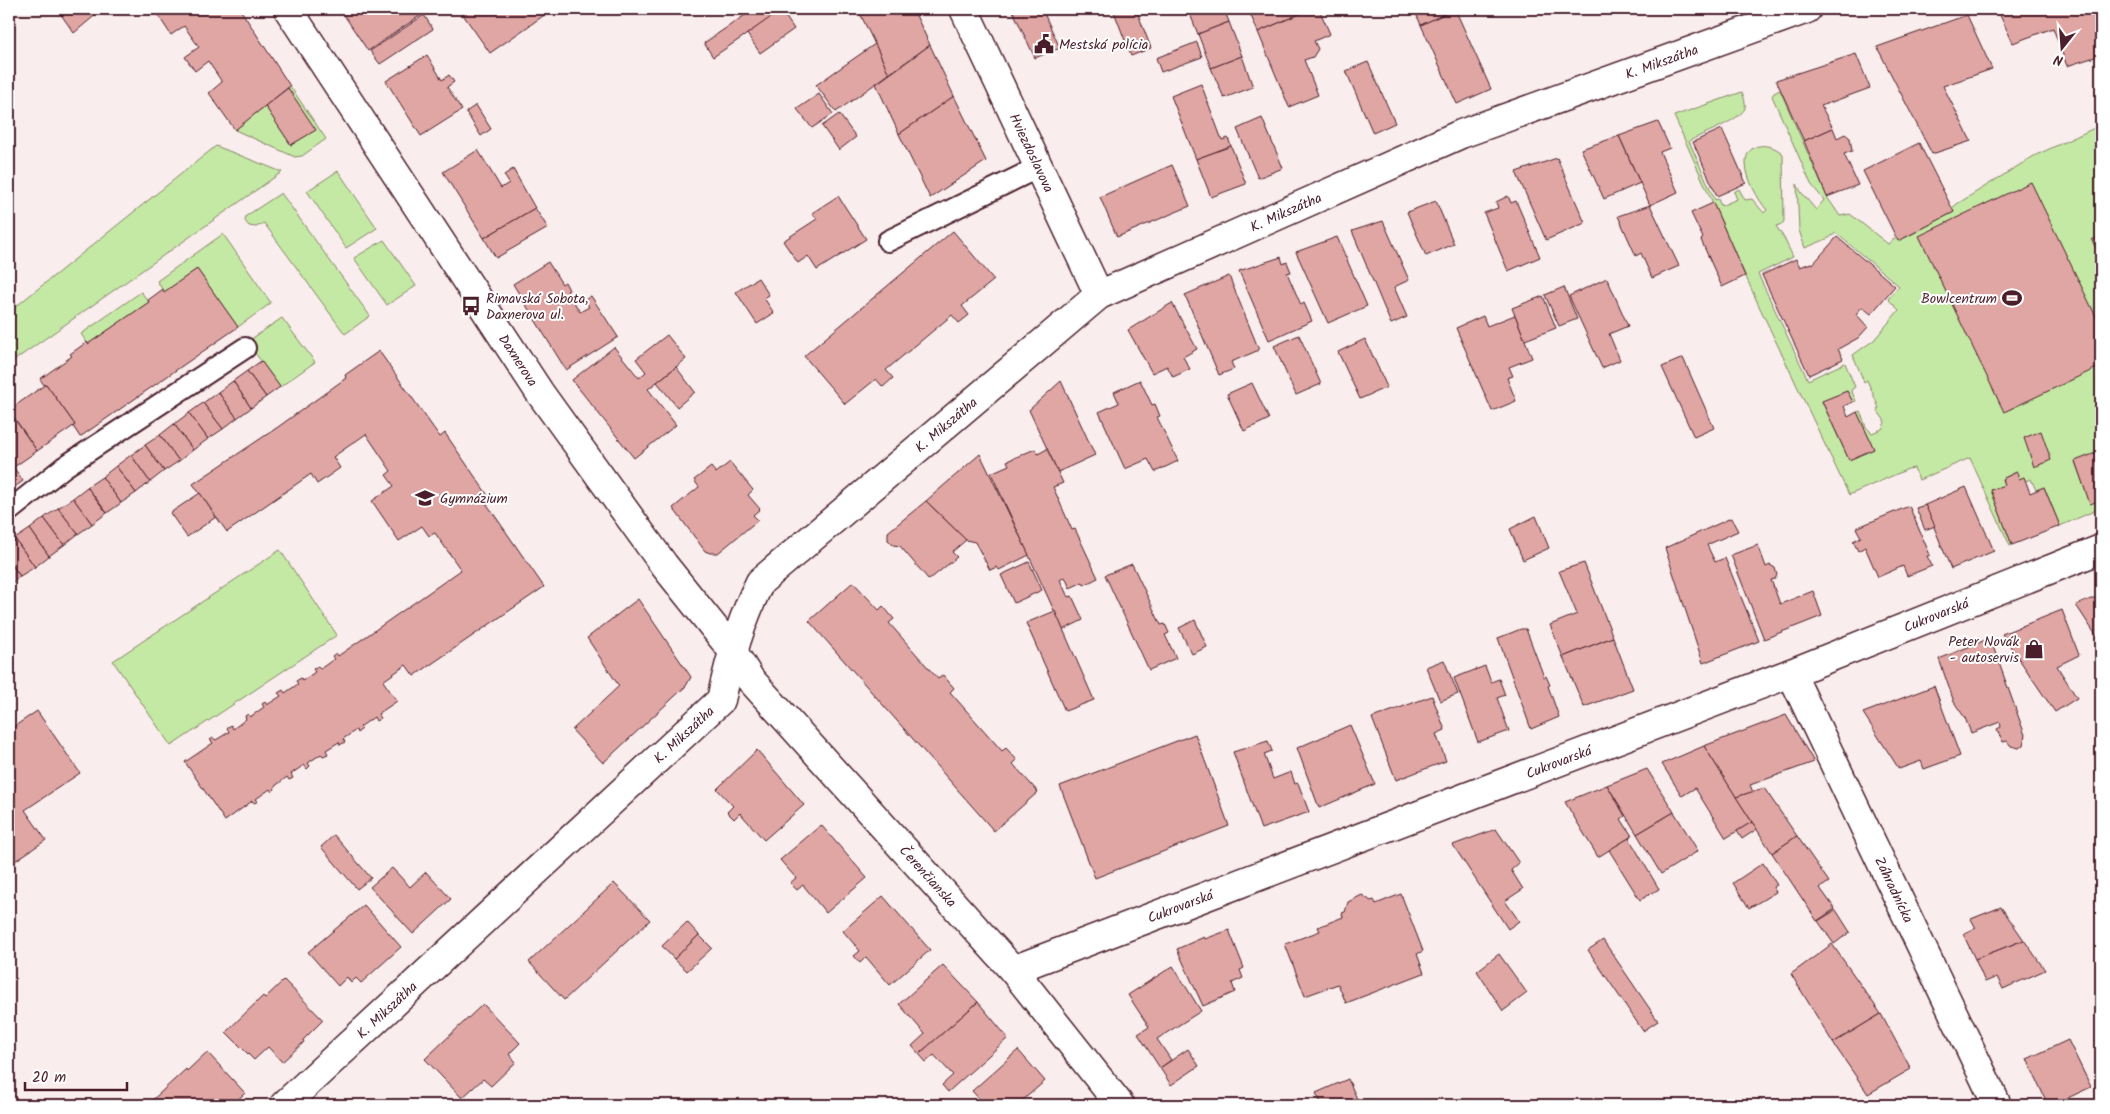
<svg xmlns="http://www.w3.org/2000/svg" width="2110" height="1114" font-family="Kalam,sans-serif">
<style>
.green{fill:#c4e9a4;stroke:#878468}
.building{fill:#e0a6a3;stroke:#4a1f2b}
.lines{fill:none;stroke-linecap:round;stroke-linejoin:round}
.lane-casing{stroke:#4a1f2b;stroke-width:24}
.street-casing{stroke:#4a1f2b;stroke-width:31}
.lane{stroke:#fff;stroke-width:20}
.street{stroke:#fff;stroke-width:28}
.labels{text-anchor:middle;stroke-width:4;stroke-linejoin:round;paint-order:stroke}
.poi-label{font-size:14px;fill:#4a1f2b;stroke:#fff;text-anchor:start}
.street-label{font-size:14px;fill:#4a1f2b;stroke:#fff}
</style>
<rect width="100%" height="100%" fill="#f9eded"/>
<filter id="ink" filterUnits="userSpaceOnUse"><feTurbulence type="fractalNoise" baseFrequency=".02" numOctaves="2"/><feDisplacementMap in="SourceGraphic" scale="10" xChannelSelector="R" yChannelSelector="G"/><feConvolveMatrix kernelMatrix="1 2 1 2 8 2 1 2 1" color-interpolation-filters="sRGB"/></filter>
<g filter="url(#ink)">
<!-- green -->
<g class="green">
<polygon points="290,86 326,139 302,156 295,157 235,130 265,106 291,145 315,130 288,88"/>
<path d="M1780,90L1827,197L1840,216L1850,214L1888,244L1897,237L1899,241L1954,212L1952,208L1957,204L2034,156L2101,125V235L2092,241L2101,257V451L2075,462L2090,503L2101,500V508L2060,526L2044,487L2036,490L2031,479L2025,481L2019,479L2016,472L2002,479L2004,485L1991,490L2012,545L2010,546L1970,458L1919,480L1914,468L1908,469L1849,495L1759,306L1674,116L1742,92C1744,97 1746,104 1745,108C1741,120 1700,135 1689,141L1715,200L1718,199L1721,206L1737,199L1734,192L1739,189L1745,200L1752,199L1764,213L1767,210C1758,200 1746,177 1746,164C1745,141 1771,142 1783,154L1784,221L1782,224L1776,226L1784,238L1793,257L1758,274L1808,380L1845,363L1855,387L1851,390L1856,401L1853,402L1847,391L1822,402L1849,460L1874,449L1857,412L1860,411L1866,427L1872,433L1882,429L1885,423C1884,417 1879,415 1877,409L1879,408L1867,380L1864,382L1853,355L1874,340L1899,310L1888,299L1899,286L1836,233L1829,238L1805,248L1799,230L1797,184L1801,192L1816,210L1824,200L1811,184L1772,96L1774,93Z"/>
<polygon points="216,146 282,172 9,364 9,312"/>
<polygon points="338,171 377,228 346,248 307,191"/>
<polygon points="281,193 370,316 345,334 264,223 256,227 249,226 245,221 246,216"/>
<polygon points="223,234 271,303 238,327 197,269 164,292 157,281"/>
<polygon points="384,240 416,286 387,305 354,258"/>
<polygon points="141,292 149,302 88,344 81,334"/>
<polygon points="282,318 315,362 280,387 247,342"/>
<polygon points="280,550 337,635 171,746 113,661"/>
</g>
<!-- building -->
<g class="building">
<polygon points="57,9 96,9 99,12 74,33"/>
<polygon points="154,9 240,9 290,86 235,130 209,93 222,82 208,61 195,71 185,57 199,47 184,26 171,35"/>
<polygon points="340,9 417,9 421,15 368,51"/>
<polygon points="459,9 553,9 490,53"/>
<polygon points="754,9 778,9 780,12 713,57 704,43"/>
<polygon points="858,9 913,9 930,45 889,74"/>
<polygon points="1012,9 1042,9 1060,48 1035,58"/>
<polygon points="1113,9 1136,9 1151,48 1131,56"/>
<polygon points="1188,9 1224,9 1229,22 1198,34"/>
<polygon points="1248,9 1281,10 1311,9 1258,32"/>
<polygon points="1311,9 1319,9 1330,34 1314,41 1318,49 1313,57 1304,60 1318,95 1289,107 1258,32"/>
<polygon points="1414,9 1455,9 1421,25"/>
<polygon points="1455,9 1491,89 1457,104 1421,25"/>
<polygon points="1997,9 2101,9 2101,55 2067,66 2053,28 2013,43"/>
<polygon points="781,10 794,29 760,53 747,34"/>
<polygon points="424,15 433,29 380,64 370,51"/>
<polygon points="1967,15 1992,69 1943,86 1971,141 1932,154 1877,47"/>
<polygon points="1229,22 1242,56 1211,68 1198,34"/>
<polygon points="1197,42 1202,57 1161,72 1156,58"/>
<polygon points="875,44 889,74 836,112 816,85"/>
<polygon points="930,45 954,96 899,134 876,84"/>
<polygon points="1856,54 1870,88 1821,106 1833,128 1804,141 1776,80"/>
<polygon points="427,55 442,80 449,75 454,82 447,87 462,110 421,136 386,81"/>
<polygon points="1242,56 1253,87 1224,98 1211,68"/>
<polygon points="1368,62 1395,123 1373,133 1346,71"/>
<polygon points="1201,84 1222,140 1228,138 1231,146 1196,159 1171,96"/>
<polygon points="288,88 316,130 291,145 265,106"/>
<polygon points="819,94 833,114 812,128 797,109"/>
<polygon points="954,96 986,161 930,198 899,134"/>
<polygon points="476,105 491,129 481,136 466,112"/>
<polygon points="839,114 856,137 839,150 822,126"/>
<polygon points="1262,118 1283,168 1258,178 1237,129"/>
<polygon points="1658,122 1670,148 1660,152 1678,192 1650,205 1619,136"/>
<polygon points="1833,128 1837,138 1845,134 1850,138 1852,151 1844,154 1858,185 1827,197 1804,141"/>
<polygon points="1722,129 1746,183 1717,196 1693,142"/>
<polygon points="1619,136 1640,183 1604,199 1581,149"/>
<polygon points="1919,143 1954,212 1898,241 1863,171"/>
<polygon points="1231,146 1246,184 1211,197 1196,159"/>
<polygon points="478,150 501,188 509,183 504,175 513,169 535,208 484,238 443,172"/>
<polygon points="1557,158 1585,223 1546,240 1516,172"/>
<polygon points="1172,165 1190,206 1117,237 1100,197"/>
<polygon points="2031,182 2101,327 2101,366 2004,412 1919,236"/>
<polygon points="838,196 866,239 817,270 808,256 798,263 783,241 817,219 812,213"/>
<polygon points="1508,196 1511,203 1516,201 1540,257 1508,271 1484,213 1498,208 1496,202"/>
<polygon points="1436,201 1454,244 1426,256 1407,212"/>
<polygon points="1713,203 1745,276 1722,287 1701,240 1703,238 1691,213"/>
<polygon points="1650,205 1679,266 1652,278 1641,253 1636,256 1618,216"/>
<polygon points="535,208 548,228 496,258 484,238"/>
<polygon points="1383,221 1409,280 1394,287 1407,317 1391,324 1352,231"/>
<polygon points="953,231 994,280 962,306 969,315 959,323 952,315 886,370 893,378 883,387 876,379 845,404 804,356"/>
<polygon points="2101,235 2101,257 2092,240"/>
<polygon points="1337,237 1367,306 1328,323 1296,252"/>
<polygon points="1837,237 1895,286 1871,314 1862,307 1856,314 1868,327 1858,338 1838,349 1843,359 1809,375 1762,275 1796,259 1800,267 1811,263 1813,264"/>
<polygon points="1281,257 1283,264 1287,262 1291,272 1287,273 1301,305 1304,303 1312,321 1269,340 1239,271"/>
<polygon points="548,262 562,284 565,282 569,290 567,291 580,312 589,307 585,300 591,296 618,337 566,370 513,284"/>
<polygon points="197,269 238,327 80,437 73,426 75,425 46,384 44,385 40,379 72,356 70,354 87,342 88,344 149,302 148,300 155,295 163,289 164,292"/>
<polygon points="1229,276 1259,350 1231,362 1234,369 1219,375 1185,295"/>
<polygon points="758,278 769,295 764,298 774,313 757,324 736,292"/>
<polygon points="1607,278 1628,326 1609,334 1620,360 1602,368 1569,296"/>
<polygon points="1564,287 1577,319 1559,326 1545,295"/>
<polygon points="1543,296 1556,328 1525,340 1512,308"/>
<polygon points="1172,303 1197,349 1183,357 1190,369 1173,377 1167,366 1152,373 1128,330"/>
<polygon points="1515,315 1532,358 1509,367 1513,376 1507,378 1516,401 1492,411 1456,328 1483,316 1487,326"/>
<polygon points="667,335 686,359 648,389 676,425 634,458 572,380 614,347 639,378 646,372 636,359"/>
<polygon points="1299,335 1321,384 1296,395 1274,346"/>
<polygon points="1365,339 1387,387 1360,399 1338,352"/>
<polygon points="379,351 440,437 445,433 489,497 484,500 544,587 414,676 406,665 383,681 397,701 378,714 381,718 376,721 374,717 360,727 362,729 357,733 356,730 343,739 345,742 340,745 339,742 326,750 328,754 323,756 321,754 308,763 310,766 307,769 304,765 291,774 293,778 289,780 287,777 274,787 275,789 272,792 270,789 256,799 258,801 255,803 252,801 225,821 185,762 213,743 210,740 213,738 216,740 229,732 227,728 231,725 233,729 246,719 245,716 248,714 250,717 264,707 262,704 265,702 267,705 281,696 278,693 283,690 285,693 298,684 296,681 301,678 302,681 315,672 313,669 318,666 320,669 334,659 332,656 336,653 338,656 461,570 435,533 429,536 422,526 399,541 372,501 394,486 386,475 391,471 366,434 333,457 340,468 317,484 311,474 227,532 193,484 278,427 346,378 345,375"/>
<polygon points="1683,358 1714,428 1694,437 1662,367"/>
<polygon points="261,361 280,387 266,397 247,371"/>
<polygon points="676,367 695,392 677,407 657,382"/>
<polygon points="247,371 266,397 251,408 233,381"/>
<polygon points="1140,380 1152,405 1155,404 1160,416 1157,417 1178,461 1155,472 1148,459 1125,469 1099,412 1119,403 1114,392"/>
<polygon points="233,381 251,408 237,418 218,392"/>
<polygon points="1061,381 1095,455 1058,472 1029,410"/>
<polygon points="1252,383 1269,419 1244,431 1227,394"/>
<polygon points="46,384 75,425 37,451 9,410"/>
<polygon points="1847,391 1853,402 1844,406 1848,417 1857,412 1874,449 1849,460 1822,401"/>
<polygon points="218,392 237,418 223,429 203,403"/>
<polygon points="203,403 223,429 208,439 189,413"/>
<polygon points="9,411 37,451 11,469 9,465"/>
<polygon points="189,413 208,439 193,450 174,424"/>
<polygon points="174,424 193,450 179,461 160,435"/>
<polygon points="2041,431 2051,460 2034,467 2024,438"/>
<polygon points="160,435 179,461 164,471 145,445"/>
<polygon points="145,445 164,471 150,482 131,455"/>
<polygon points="1035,449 1038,454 1047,449 1063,483 1053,487 1072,530 1075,529 1098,578 1084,585 1083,582 1070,588 1065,577 1060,580 1068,597 1072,596 1083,620 1063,630 991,473 1009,465 1007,461"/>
<polygon points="2101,451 2101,500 2090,504 2075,461"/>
<polygon points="980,454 1029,555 999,570 997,567 990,570 975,542 966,540 926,501"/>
<polygon points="131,455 150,482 136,493 116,466"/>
<polygon points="730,462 753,490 748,495 760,509 753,515 758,520 718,553 710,553 705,551 673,508 699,487 694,480 711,467 716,473"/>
<polygon points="9,465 11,469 14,468 23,481 9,491"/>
<polygon points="116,466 136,493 121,503 102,477"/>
<polygon points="2017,472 2019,479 2024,477 2030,493 2044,487 2060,526 2012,545 1991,490 2004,485 2002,479"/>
<polygon points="102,477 121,503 107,513 87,487"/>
<polygon points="87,487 107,513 92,524 73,498"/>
<polygon points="1966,487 1994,551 1951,569 1925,505"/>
<polygon points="200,493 216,517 187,537 170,513"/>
<polygon points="73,498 92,524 78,534 58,508"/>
<polygon points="926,501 966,540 952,552 957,557 929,580 900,546 893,545 888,540 888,532"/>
<polygon points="1925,505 1935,526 1925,530 1916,508"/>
<polygon points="1909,506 1930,555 1927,556 1932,566 1907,576 1903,566 1878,577 1865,547 1858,551 1853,541 1861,537 1856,528"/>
<polygon points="58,508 78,534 64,545 44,518"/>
<polygon points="1536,516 1549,548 1523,560 1510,529"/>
<polygon points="44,518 64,545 49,556 30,529"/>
<polygon points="1731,518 1738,531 1707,545 1715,562 1725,558 1759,641 1703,663 1665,548"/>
<polygon points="30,529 49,556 35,567 15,539"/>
<polygon points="15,539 35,567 20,576 9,561 9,544"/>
<polygon points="1758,545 1766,567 1770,565 1775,568 1777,575 1775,579 1771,580 1780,604 1813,591 1822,616 1764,639 1731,555"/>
<polygon points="9,561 20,576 9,585"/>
<polygon points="1029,562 1042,590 1014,603 1001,575"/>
<polygon points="1584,563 1613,637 1563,657 1550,625 1577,614 1559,571"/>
<polygon points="1132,564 1161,625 1165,624 1169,633 1165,635 1176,658 1149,670 1105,575"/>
<polygon points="853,582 879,610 883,606 889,613 894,619 889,623 938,679 943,675 954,688 950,692 1002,751 1006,748 1017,760 1013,764 1038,792 994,831 809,621"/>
<polygon points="2101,595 2101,643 2076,605"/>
<polygon points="638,599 691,677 686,686 603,763 572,730 619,686 587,638"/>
<polygon points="2062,610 2079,655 2057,666 2077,698 2055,712 2002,634"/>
<polygon points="1055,611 1094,700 1065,711 1026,623"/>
<polygon points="1195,620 1207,647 1192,654 1179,628"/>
<polygon points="1521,629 1526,629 1544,677 1546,676 1550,685 1548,686 1559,717 1531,729 1498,638"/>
<polygon points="1613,637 1633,689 1584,707 1563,657"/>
<polygon points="1990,638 2025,735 2023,745 2019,748 2011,746 2007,741 2003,742 1997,729 2001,727 2000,722 1971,733 1965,718 1954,702 1939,659"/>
<polygon points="1444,660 1458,694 1440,701 1426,667"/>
<polygon points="1485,666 1491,682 1499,679 1505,695 1497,698 1509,731 1478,742 1454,678"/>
<polygon points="1934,686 1960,756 1924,769 1921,761 1899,769 1863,713"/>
<polygon points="1432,696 1445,730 1436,734 1446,761 1396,780 1372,718"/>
<polygon points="37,711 80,773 25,810 46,840 9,865 9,730"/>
<polygon points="1786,715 1814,762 1750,785 1753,792 1736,797 1704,746"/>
<polygon points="1350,725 1375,784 1319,808 1297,748"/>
<polygon points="1195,734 1229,826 1095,878 1060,786"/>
<polygon points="1268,741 1272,751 1264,754 1273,779 1291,772 1295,784 1298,783 1309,812 1261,829 1233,752"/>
<polygon points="1704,746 1752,822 1726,838 1695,788 1682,796 1662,764"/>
<polygon points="757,750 804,805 764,840 740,813 734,819 727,812 733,806 717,789"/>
<polygon points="1647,769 1674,812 1637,834 1607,785"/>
<polygon points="1607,785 1625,816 1621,819 1632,836 1598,857 1565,802"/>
<polygon points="1764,788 1797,836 1772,853 1736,797"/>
<polygon points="1674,812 1698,851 1661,874 1637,834"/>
<polygon points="1752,822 1757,829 1742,839 1737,831"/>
<polygon points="821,825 867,878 826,913 803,885 797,890 790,883 796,878 780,860"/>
<polygon points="1496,829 1519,863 1511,870 1523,889 1505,901 1519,921 1508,929 1453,845"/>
<polygon points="334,835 371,878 357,889 321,847"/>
<polygon points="1797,836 1829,882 1820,888 1835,909 1817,921 1772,853"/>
<polygon points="1629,838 1659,889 1640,900 1609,850"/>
<polygon points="1763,863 1777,885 1773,887 1776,892 1749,908 1733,883"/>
<polygon points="392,868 410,887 426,872 451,899 413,934 370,887"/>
<polygon points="614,883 650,920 564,1000 529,962"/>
<polygon points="1401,894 1423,951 1417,954 1424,973 1346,1003 1338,984 1305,996 1285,944 1320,931 1318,927 1343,917 1342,913 1345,912 1348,902 1362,895 1371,901 1374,900 1376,904"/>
<polygon points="883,896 930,950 890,985 866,957 860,963 854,956 860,951 843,931"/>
<polygon points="364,905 401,947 361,983 356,978 351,983 347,977 338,986 308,952"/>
<polygon points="2001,907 2024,940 1975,959 1963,934 1976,928 1971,919"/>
<polygon points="1836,910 1850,932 1834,944 1818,921"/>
<polygon points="687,922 699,935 674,959 662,946"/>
<polygon points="1229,930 1244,968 1240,970 1243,978 1232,983 1235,992 1203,1006 1177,949 1204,937 1205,939"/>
<polygon points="699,935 712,948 687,971 674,959"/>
<polygon points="1603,940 1658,1021 1643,1031 1588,950"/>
<polygon points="2024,940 2045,970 2003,989 1997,977 1985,982 1975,959"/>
<polygon points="1832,944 1881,1014 1833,1043 1791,974"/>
<polygon points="1499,954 1527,993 1503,1011 1477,971"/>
<polygon points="943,965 978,1002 919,1054 912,1046 925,1034 899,1004"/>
<polygon points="1173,966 1201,1011 1157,1039 1171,1060 1160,1068 1138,1034 1149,1027 1128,995"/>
<polygon points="284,980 323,1020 303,1040 304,1042 282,1062 268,1047 254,1060 226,1032 263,996 265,998"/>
<polygon points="978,1002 1008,1038 948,1092 942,1085 953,1075 934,1055 926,1062 919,1054"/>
<polygon points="483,1004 520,1043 509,1054 516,1062 491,1086 483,1079 462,1098 425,1059"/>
<polygon points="1881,1014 1911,1069 1868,1094 1833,1043"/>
<polygon points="2068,1040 2091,1087 2053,1105 2048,1105 2027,1059"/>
<polygon points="1188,1049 1199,1066 1171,1085 1160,1068"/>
<polygon points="1018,1050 1045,1081 1017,1105 985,1105 972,1091"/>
<polygon points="207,1052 245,1093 232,1105 149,1105 148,1104 186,1069 187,1071"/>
<polygon points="1348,1079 1358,1101 1348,1105 1322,1105 1316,1093"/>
</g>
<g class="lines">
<defs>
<g id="lane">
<polyline points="888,241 1039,167"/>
<polyline points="9,511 64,467 245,348"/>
</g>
<g id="street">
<path id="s1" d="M288,9L540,393L664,565L732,650L750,679L1013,970L1120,1105"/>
<path id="s2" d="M964,9L1099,295"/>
<path id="s3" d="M1791,673L1997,1105"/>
<path id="s4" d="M1013,970L1791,673L2101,549"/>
<path id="s5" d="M284,1105L721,700C730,658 741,620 760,582L1099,295L1461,134L1807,9"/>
</g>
</defs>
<!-- lane casing -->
<use href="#lane" class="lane-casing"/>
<!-- street casing -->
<use href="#street" class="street-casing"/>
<!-- lane -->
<use href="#lane" class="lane"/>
<!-- street -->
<use href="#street" class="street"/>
</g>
</g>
<!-- icons -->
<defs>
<symbol id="civic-bare" viewBox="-9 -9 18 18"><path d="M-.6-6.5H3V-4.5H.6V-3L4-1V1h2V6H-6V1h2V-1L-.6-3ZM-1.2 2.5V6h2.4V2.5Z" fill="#4a1f2b" stroke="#fff" stroke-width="2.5" paint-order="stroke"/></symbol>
<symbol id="stadium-bare" viewBox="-9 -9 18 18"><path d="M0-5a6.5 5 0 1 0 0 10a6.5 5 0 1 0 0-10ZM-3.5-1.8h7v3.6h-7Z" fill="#4a1f2b" stroke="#fff" stroke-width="2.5" paint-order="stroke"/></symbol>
<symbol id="bus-bare" viewBox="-9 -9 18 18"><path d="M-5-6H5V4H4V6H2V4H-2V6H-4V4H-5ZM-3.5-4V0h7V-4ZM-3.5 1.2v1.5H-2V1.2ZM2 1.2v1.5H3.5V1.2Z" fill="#4a1f2b" stroke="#fff" stroke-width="2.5" paint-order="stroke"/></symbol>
<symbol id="school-bare" viewBox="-9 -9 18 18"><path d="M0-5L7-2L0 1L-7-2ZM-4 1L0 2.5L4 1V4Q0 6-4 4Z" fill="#4a1f2b" stroke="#fff" stroke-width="2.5" paint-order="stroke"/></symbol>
<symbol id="shop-bare" viewBox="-9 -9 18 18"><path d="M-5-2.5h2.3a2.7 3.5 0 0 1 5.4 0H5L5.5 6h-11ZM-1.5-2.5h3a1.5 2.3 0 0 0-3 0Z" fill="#4a1f2b" stroke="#fff" stroke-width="2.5" paint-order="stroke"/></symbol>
</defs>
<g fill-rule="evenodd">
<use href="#civic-bare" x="1030" y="30" width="28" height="28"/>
<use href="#stadium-bare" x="1998" y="284" width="28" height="28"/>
<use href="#bus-bare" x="457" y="292" width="28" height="28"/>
<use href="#school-bare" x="411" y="484" width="28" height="28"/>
<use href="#shop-bare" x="2020" y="635" width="28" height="28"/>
</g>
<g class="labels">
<!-- poi labels -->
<g class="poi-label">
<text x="1059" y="49">Mestská polícia</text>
<text x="486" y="303">Rimavská Sobota,<tspan x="486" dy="16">Daxnerova ul.</tspan></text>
<text x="1997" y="303" text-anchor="end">Bowlcentrum</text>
<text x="440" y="503">Gymnázium</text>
<text x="2019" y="646" text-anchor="end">Peter Novák<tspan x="2019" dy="16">- autoservis</tspan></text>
</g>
<!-- street labels -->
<g class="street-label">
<text dy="5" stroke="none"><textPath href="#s5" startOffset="1774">K. Mikszátha</textPath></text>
<text dy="5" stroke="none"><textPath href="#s2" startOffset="159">Hviezdoslavova</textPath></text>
<text dy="5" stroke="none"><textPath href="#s5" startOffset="1369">K. Mikszátha</textPath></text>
<text dy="5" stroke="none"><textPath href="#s1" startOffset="420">Daxnerova</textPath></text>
<text dy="5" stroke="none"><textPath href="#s5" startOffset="964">K. Mikszátha</textPath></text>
<text dy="5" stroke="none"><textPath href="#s4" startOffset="989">Cukrovarská</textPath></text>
<text dy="5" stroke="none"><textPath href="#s5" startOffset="545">K. Mikszátha</textPath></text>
<text dy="5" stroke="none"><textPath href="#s4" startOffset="584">Cukrovarská</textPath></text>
<text dy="5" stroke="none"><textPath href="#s1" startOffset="1080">Čerenčianska</textPath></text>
<text dy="5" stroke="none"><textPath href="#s3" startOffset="240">Záhradnícka</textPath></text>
<text dy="5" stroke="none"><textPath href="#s4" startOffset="179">Cukrovarská</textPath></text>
<text dy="5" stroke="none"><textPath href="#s5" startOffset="140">K. Mikszátha</textPath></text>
</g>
</g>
<!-- margin -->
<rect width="2110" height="1114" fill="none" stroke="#fff" stroke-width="30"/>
<rect x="15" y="15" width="2080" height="1084" fill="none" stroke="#4a1f2b" stroke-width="2" filter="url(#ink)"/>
<!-- north arrow -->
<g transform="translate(2062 48) rotate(197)" stroke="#ffffff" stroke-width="4" paint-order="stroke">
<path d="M0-4L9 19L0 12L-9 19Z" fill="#4a1f2b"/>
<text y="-8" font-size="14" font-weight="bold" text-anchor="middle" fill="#4a1f2b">N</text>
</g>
<!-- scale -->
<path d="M25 1082v8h102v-8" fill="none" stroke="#4a1f2b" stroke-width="2.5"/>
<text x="32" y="1082" font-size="15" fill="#4a1f2b" stroke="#ffffff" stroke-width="4" paint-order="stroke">20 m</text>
</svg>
